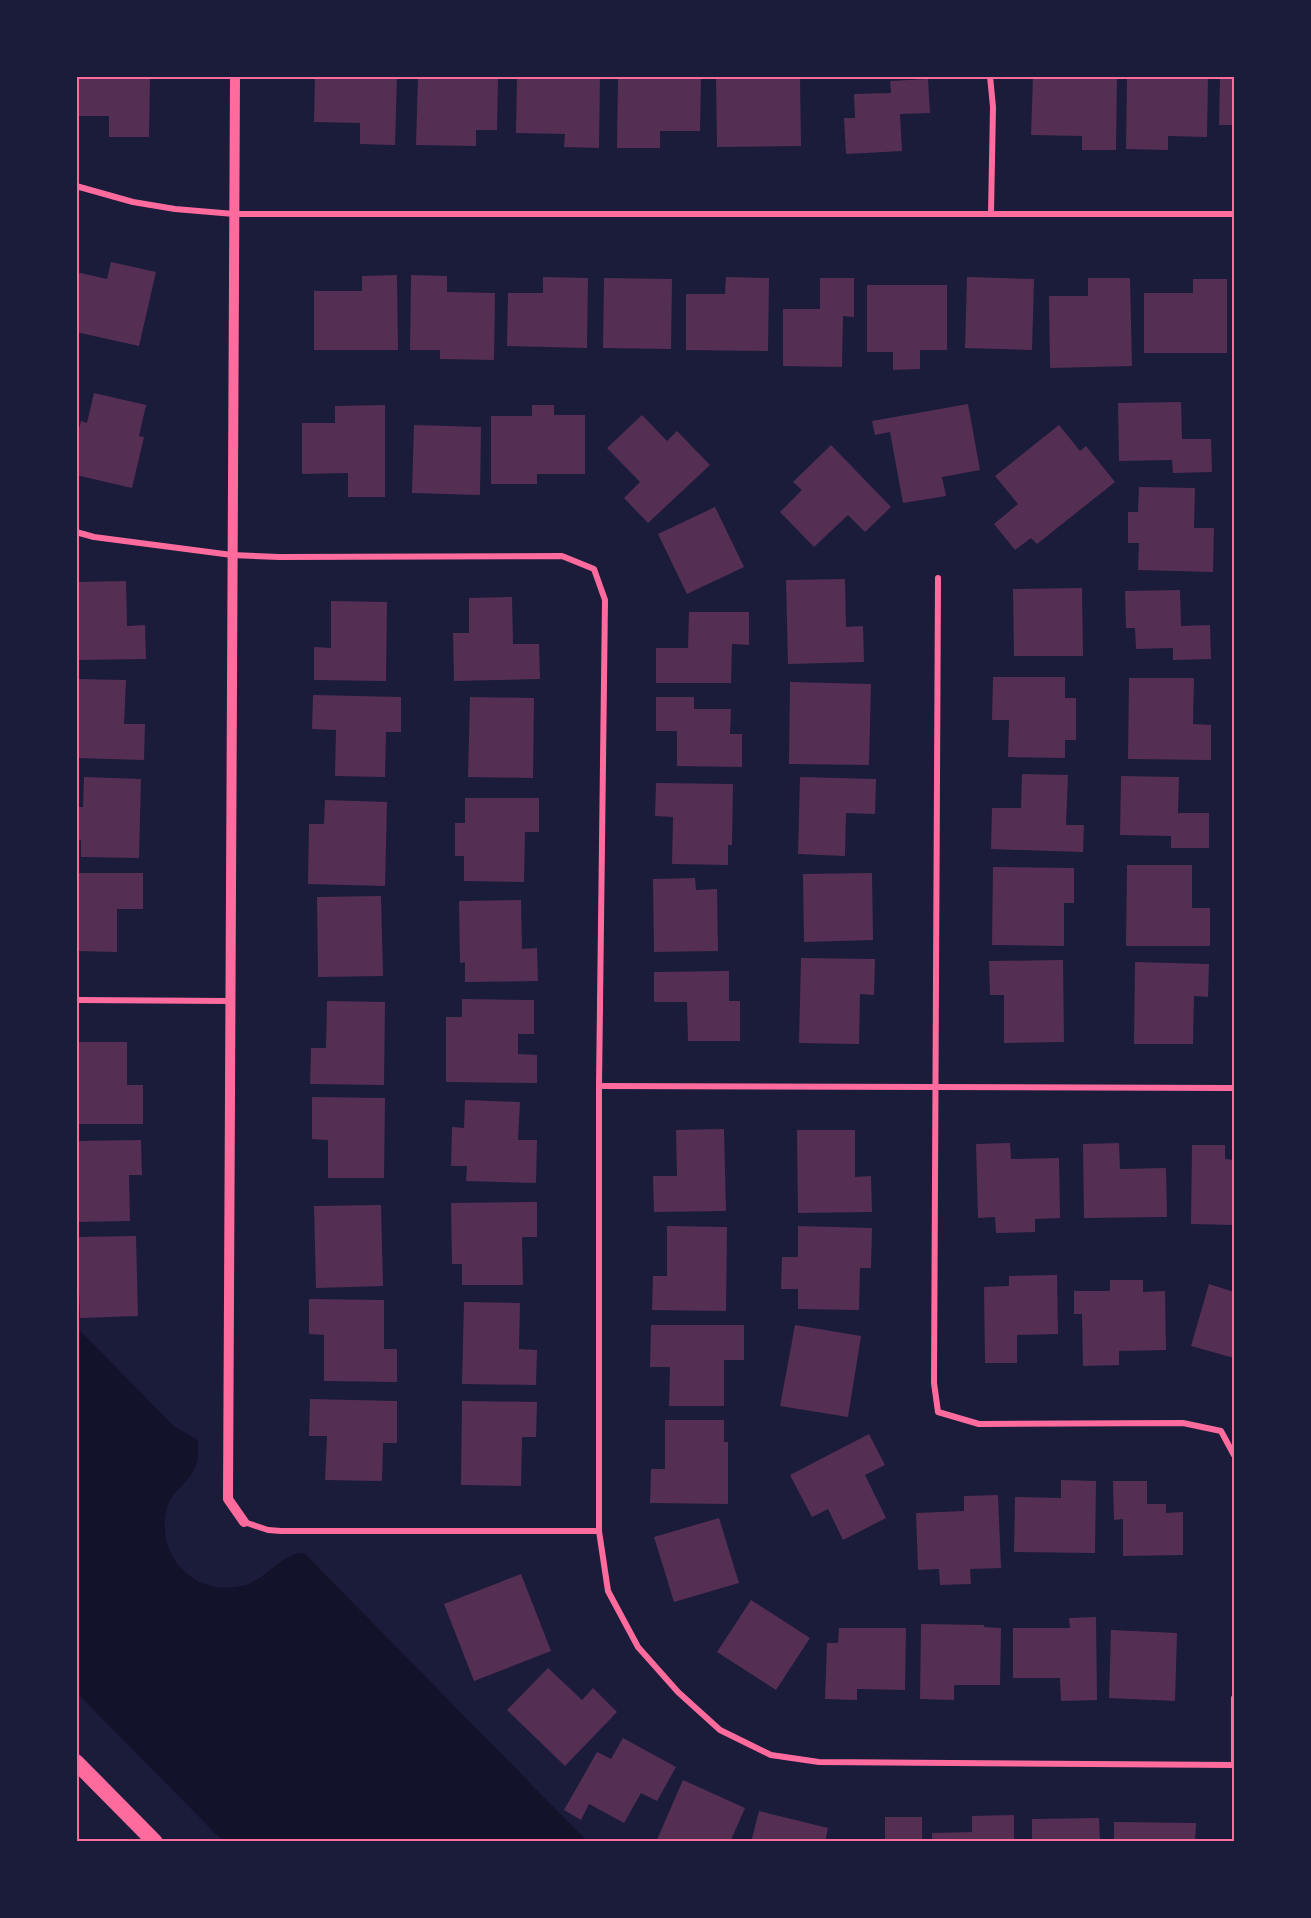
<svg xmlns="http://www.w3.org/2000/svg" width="1311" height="1918" font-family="Arial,sans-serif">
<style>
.water{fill:#12122b}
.building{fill:#542f53}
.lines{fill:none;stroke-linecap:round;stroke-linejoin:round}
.minor{stroke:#ff6b9d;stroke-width:6}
.tertiary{stroke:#ff6b9d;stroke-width:10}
.trunk{stroke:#ff6b9d;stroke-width:16}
.neatline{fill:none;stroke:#ff6b9d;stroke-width:2}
</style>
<rect width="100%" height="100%" fill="#1b1b3a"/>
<!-- water -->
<path class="water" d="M76,1327L175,1427L198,1440C198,1448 199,1459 195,1467C189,1483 171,1491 167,1508C154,1557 197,1599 245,1585C267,1579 281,1553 304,1553L587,1841H223L77,1693Z"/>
<!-- building -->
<g class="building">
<polygon points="76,76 150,76 149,137 109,137 109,116 76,116"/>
<polygon points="315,76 397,76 395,145 360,144 360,123 314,122"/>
<polygon points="418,76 498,76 497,130 476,130 476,146 416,145"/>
<polygon points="517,76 600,76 599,148 564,147 565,134 516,133"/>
<polygon points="618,76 701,76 700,131 660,131 660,148 617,148"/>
<polygon points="716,76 800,76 801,146 717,147"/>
<polygon points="1033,76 1117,76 1116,150 1082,150 1082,136 1031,135"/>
<polygon points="1127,76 1208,76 1207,137 1168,136 1168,150 1126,149"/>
<polygon points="1220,76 1234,76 1234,125 1219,125"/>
<polygon points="928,79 930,113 900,114 902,151 846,154 844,118 855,118 854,94 891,93 890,81"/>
<polygon points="111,262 156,272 139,346 76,332 76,272 107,279"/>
<polygon points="397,275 398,350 314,350 314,291 362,291 362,276"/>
<polygon points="411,275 447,276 447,292 495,293 494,360 440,359 440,350 410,350"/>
<polygon points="543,277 588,278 587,348 507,346 508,293 543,293"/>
<polygon points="726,277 769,278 768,351 686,350 686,294 725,294"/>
<polygon points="967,277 1034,279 1032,350 965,348"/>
<polygon points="604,278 672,279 671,349 603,348"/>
<polygon points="820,278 854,278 854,317 843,316 842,367 783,366 783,309 820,309"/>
<polygon points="1088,278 1130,278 1132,366 1050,368 1049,296 1088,296"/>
<polygon points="1193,279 1227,279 1227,353 1144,353 1144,293 1193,293"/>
<polygon points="867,285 947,285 947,350 920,350 920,369 893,370 893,352 867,352"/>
<polygon points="94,393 146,405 139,436 144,437 132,488 76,475 76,439 81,421 87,423"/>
<polygon points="1181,402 1182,439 1211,439 1212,472 1173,473 1172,460 1119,461 1118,403"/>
<polygon points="968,404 980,470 942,477 946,496 903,503 890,432 875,435 872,421"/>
<polygon points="385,405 385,497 348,497 348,473 302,474 302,423 335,423 335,406"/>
<polygon points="532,405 554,405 554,415 585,415 585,474 537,474 537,484 491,484 491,416 532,416"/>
<polygon points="642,415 667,441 677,431 710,465 648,523 624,498 640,482 607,448"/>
<polygon points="414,425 481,427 480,495 412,493"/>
<polygon points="1059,425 1080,451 1086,446 1115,482 1037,544 1031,538 1015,550 994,524 1018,504 995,476"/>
<polygon points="831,445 891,507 865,532 848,515 814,547 780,512 802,490 793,482"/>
<polygon points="1139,487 1195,488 1194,528 1214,528 1213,572 1138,570 1139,543 1128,543 1128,512 1138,512"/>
<polygon points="715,507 744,567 687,594 658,534"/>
<polygon points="845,579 846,627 863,626 864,662 788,664 786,580"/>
<polygon points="126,581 127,626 145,625 146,659 76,660 76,582"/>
<polygon points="1082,588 1083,656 1014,656 1013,589"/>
<polygon points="1180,590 1181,626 1210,625 1211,659 1173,660 1173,648 1136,649 1135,628 1126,628 1125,591"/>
<polygon points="512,597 513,644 539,644 540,679 454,681 453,633 469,633 469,598"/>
<polygon points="331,601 387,602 386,681 314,680 314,647 331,648"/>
<polygon points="689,612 749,612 749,645 732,644 731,683 656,683 656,648 688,648"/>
<polygon points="993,677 1065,677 1065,698 1076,698 1076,740 1065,740 1065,758 1008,757 1009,720 992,720"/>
<polygon points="1129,678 1194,678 1193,724 1211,725 1211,760 1128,759"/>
<polygon points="76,679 126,680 124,724 145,724 144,760 76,758"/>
<polygon points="790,682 871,684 869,765 789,764"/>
<polygon points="313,695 401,697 401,732 386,732 385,777 335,776 336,730 312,729"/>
<polygon points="470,697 534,698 533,778 468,777"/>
<polygon points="656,697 694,697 694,709 731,709 730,734 742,734 742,767 677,766 677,731 656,731"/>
<polygon points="1022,774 1068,775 1066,825 1084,825 1083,852 991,849 992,808 1021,808"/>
<polygon points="1121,776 1179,777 1178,813 1209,813 1209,848 1171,848 1171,836 1120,835"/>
<polygon points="84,777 141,779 139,858 81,857 81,840 76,839 76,807 83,807"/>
<polygon points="800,777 876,779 875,814 846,813 845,856 798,854"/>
<polygon points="656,783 733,784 732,845 728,845 728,865 672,864 673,817 655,816"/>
<polygon points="465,798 539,798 539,832 525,832 524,882 464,881 464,856 455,856 455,823 465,823"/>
<polygon points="325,800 387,802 385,886 308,884 309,824 324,824"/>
<polygon points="1127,865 1192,865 1192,908 1210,908 1210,946 1126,946"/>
<polygon points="993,867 1074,868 1074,903 1064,903 1064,946 992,945"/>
<polygon points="76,873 143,873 143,909 117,909 117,952 76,951"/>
<polygon points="872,873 873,940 804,942 803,874"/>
<polygon points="695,878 696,890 717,889 718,951 654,952 653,879"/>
<polygon points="381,896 383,976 318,977 317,897"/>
<polygon points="521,900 522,949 537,948 538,981 465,982 465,962 460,963 459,901"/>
<polygon points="801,958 875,959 874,995 860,994 859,1044 799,1043"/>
<polygon points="1063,960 1064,1042 1004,1043 1004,995 990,995 989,961"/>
<polygon points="1135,962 1209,964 1208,997 1194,996 1193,1044 1134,1044"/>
<polygon points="729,971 729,1001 740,1001 740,1041 688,1041 687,1002 654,1002 654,972"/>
<polygon points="462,999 534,1000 534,1034 518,1034 518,1054 537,1055 537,1083 446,1082 446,1017 462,1017"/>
<polygon points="327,1001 385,1002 384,1085 310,1084 311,1048 326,1048"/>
<polygon points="76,1042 127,1042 127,1085 143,1085 143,1124 76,1124"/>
<polygon points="312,1097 385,1098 384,1178 328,1178 328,1140 312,1139"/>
<polygon points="465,1100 520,1102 518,1140 537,1140 536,1183 466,1181 467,1166 451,1166 452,1127 464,1128"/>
<polygon points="724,1129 726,1211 654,1212 653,1176 677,1176 676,1130"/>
<polygon points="797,1130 855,1130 855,1177 871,1176 872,1212 798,1213"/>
<polygon points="141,1140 142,1175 129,1175 130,1221 76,1222 76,1141"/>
<polygon points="1010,1143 1011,1159 1059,1158 1060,1218 1035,1219 1035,1232 996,1233 995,1217 978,1218 976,1144"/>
<polygon points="1119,1143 1120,1169 1166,1168 1167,1217 1084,1218 1083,1144"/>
<polygon points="1192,1145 1225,1145 1225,1159 1234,1160 1234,1225 1191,1224"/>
<polygon points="537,1202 537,1237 522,1237 523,1285 462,1285 462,1264 452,1264 451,1203"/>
<polygon points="381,1205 383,1286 316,1288 314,1206"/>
<polygon points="667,1226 727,1227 726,1311 652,1310 653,1276 667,1276"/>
<polygon points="798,1226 872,1228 871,1268 860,1268 859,1310 798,1309 798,1289 781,1289 782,1257 798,1257"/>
<polygon points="136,1236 138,1316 80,1318 79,1289 76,1289 76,1237"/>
<polygon points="1057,1275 1058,1334 1017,1335 1017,1363 985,1363 984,1287 1009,1286 1009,1276"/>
<polygon points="1110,1280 1143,1280 1143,1292 1165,1291 1166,1350 1119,1351 1119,1365 1083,1366 1082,1314 1074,1314 1074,1291 1110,1291"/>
<polygon points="1209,1284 1234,1292 1234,1358 1191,1346"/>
<polygon points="309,1299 384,1300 384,1349 397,1349 397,1382 324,1381 324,1335 309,1334"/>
<polygon points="464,1302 520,1303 519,1349 537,1350 536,1385 462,1384"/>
<polygon points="651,1325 744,1325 744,1360 724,1360 724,1406 669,1406 670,1367 650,1367"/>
<polygon points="795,1325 861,1336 848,1417 780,1406"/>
<polygon points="310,1399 397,1401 397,1443 383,1443 382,1481 325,1480 327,1436 309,1436"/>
<polygon points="462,1401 537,1402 536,1437 522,1437 521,1486 461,1485"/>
<polygon points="665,1420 724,1420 724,1442 728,1442 728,1504 650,1503 651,1469 665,1469"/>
<polygon points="869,1434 885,1465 865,1475 886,1518 843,1540 828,1509 812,1517 790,1475"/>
<polygon points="1061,1480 1096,1481 1095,1553 1014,1552 1015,1497 1061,1498"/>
<polygon points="1113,1481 1147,1481 1147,1504 1166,1504 1166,1513 1183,1512 1183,1555 1123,1556 1123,1519 1114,1520"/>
<polygon points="998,1495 1001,1568 970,1569 971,1584 940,1585 939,1569 918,1570 916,1513 964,1511 964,1496"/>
<polygon points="719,1518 739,1583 674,1602 654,1537"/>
<polygon points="521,1574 551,1651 474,1681 444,1604"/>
<polygon points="751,1600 810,1638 776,1690 717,1652"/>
<polygon points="1096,1617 1097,1700 1061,1701 1060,1678 1013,1678 1013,1628 1070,1628 1069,1618"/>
<polygon points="921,1624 984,1625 984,1627 1001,1628 1000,1685 954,1685 954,1700 920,1699"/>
<polygon points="839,1628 906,1628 905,1690 857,1689 857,1700 825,1699 827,1643 838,1643"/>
<polygon points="1111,1630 1177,1633 1175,1701 1109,1698"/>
<polygon points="548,1668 582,1700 593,1688 617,1712 565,1766 507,1710"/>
<polygon points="623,1738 676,1767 657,1801 641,1793 624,1823 589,1804 581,1820 564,1810 597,1752 611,1759"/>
<polygon points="683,1780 745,1808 730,1842 656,1842"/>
<polygon points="759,1811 828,1828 825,1842 751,1842"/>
<polygon points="1014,1815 1014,1842 932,1842 932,1833 972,1832 972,1816"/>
<rect x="885" y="1817" width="37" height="25"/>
<polygon points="1099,1818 1100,1842 1032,1842 1032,1819"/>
<polygon points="1114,1822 1196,1823 1195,1842 1114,1842"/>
</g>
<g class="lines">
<!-- minor -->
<g class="minor">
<polyline points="990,76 993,107 991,213"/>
<polyline points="76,186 133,202 175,209 234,214 1234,214"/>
<polyline points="76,532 94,537 232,555 279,557 562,556 594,569 605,600 599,1086 599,1531 608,1591 638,1647 678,1692 720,1730 771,1755 819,1762 1234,1765"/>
<polyline points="938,578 934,1383 938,1412 979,1424 1183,1423 1221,1431 1234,1455"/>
<polyline points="76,1000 229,1001"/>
<polyline points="599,1086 1234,1088"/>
<polyline points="244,1522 268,1530 281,1531 599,1531"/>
<polyline points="1234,1765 1234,1698"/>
</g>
<!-- tertiary -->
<polyline class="tertiary" points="235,76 228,1499 244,1522"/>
<!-- trunk -->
<polyline class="trunk" points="76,1762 155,1842"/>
</g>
<!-- border -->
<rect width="1311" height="1918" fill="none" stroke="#1b1b3a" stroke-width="156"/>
<rect x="78" y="78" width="1155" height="1762" class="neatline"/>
</svg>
